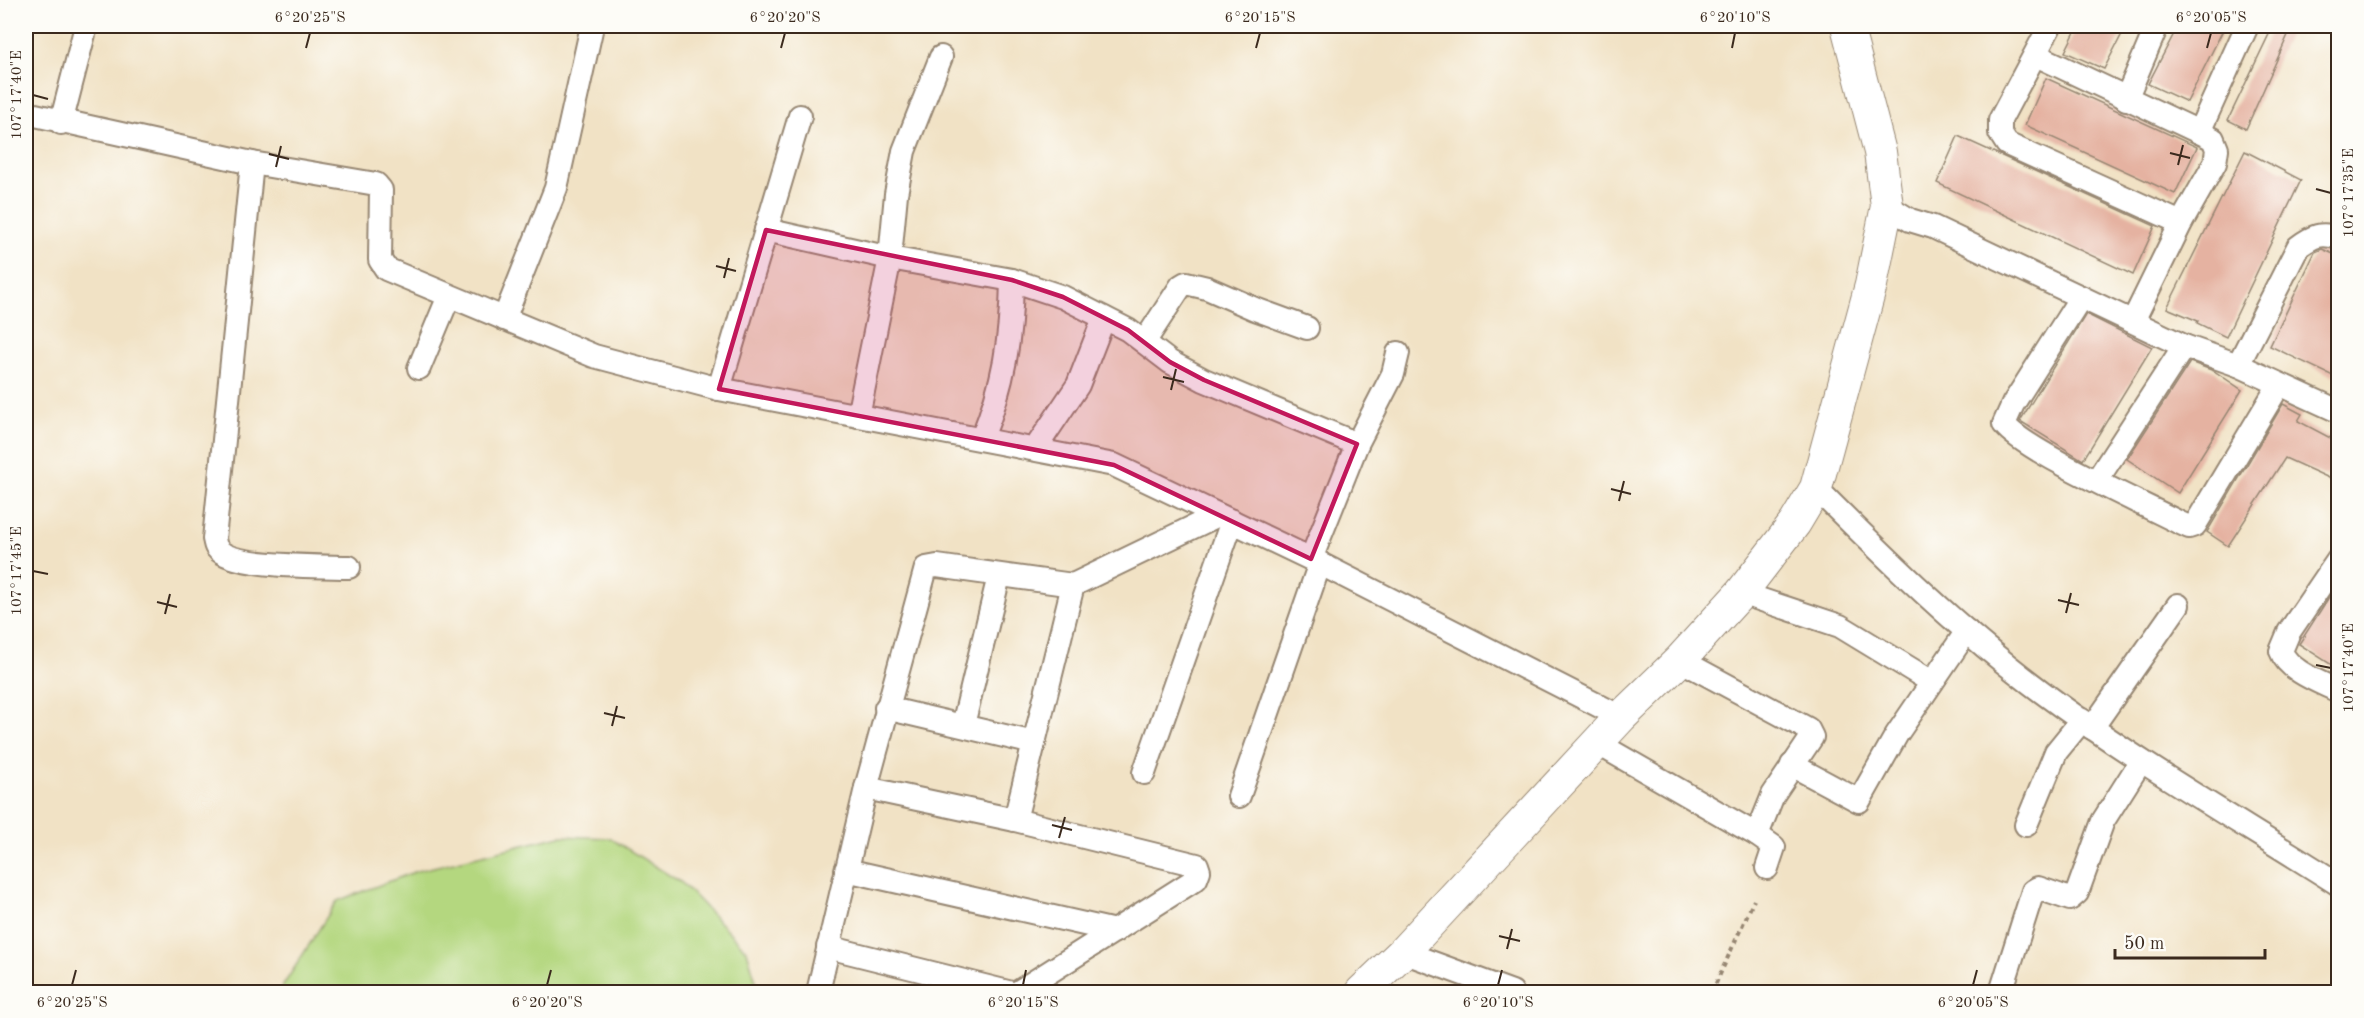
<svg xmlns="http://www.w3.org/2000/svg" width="2364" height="1018" font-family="'Old Standard TT',serif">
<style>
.green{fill:#b4d77f;stroke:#78804e;stroke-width:1.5}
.building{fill:#e5b2a1}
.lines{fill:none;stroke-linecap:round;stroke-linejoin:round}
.street-casing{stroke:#968672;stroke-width:26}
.secondary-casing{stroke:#968672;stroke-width:34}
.path{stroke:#968672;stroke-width:4;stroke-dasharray:4.5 4.5;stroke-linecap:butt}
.street{stroke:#fff;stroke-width:22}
.secondary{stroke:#fff;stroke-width:32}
.marked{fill:#c2185b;fill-opacity:0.2;stroke:#c2185b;stroke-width:4.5;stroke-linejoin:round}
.ticks{fill:none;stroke:#3b2a1e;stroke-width:2}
.neatline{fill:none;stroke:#3b2a1e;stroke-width:2}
.ticks-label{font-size:15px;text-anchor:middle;fill:#3b2a1e}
</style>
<rect width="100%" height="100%" fill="#fdfcf7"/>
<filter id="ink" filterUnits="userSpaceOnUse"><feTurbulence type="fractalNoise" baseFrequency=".0167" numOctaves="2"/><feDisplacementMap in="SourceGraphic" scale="12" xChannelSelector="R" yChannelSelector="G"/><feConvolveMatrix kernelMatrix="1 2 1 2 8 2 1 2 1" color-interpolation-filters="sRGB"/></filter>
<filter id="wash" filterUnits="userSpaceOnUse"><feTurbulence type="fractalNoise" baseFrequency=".008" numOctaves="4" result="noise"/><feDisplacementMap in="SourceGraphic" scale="24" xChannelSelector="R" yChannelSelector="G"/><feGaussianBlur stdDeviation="1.35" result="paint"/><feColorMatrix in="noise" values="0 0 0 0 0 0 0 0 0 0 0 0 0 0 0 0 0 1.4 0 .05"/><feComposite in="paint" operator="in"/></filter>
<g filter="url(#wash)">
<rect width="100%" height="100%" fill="#f1e2c5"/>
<!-- green -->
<polygon class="green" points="560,836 610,838 682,883 747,951 759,992 279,992 337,901 417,871"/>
<g id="blocks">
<!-- building -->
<g class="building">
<polygon points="2078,26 2126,26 2104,69 2065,52"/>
<polygon points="2178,26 2225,26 2187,102 2148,84"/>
<polygon points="2273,26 2292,26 2246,129 2228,120"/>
<polygon points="2046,78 2197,147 2175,194 2025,125"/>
<polygon points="1958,136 2155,226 2133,275 1937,183"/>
<polygon points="2245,151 2301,180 2226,337 2197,323 2198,321 2167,308"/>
<polygon points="2322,249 2338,256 2338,364 2333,376 2270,346 2315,252"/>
<polygon points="2086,314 2152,347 2083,460 2020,421"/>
<polygon points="2190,362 2214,371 2242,390 2178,493 2127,459"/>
<polygon points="2283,404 2302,414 2298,421 2338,442 2338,482 2285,458 2228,546 2207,532"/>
<polygon points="2338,583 2338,669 2299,644"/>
</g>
</g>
</g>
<g filter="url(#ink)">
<use href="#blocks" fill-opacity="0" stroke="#968672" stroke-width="1.5"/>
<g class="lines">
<defs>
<g id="street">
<polyline points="2050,26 2000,120 2000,133 2007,144 2181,223"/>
<polyline points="2036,55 2199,132 2213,139 2217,149 2215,163 2181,223 2133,321"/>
<polyline points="2126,99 2157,26"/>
<polyline points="26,113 252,163 376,184 381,190 380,260 386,269 594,356 719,389 1114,465 1311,559 1621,717"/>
<polyline points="61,123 86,26"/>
<polyline points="2199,132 2247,26"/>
<path d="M252,163L214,539C215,542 215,546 217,548C230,568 325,566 349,567"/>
<polyline points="1887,206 1910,220 1933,227 2184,346 2238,365 2338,411"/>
<polyline points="766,230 890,258 1012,280 1063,297 1128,330 1170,362 1204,380 1357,444"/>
<path d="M2081,297L2013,404L2004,424C2024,451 2142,503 2178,522L2189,527L2195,525L2279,385"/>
<polyline points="504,319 556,188 592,26"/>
<polyline points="1145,341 1181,286 1186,283 1207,288 1255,309 1307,328"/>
<path d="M2238,365L2298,247C2313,236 2321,232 2338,238"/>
<polyline points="419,368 449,296"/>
<polyline points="719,389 800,116"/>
<polyline points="858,416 890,258 896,194 904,151 941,57"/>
<path d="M982,438C1004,383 1011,340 1012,280"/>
<polyline points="1035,449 1078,385 1104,318"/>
<polyline points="2097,480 2184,346"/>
<path d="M1816,488C1888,560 1960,631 2042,692C2136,762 2239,821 2338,884"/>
<polyline points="1311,559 1357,444 1393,374 1398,353"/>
<path d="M2338,560L2289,632L2281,651C2288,671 2320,682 2338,691"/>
<polyline points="1741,593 1840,626 1932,682"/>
<polyline points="1680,660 1808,729 1812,737 1773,795 1757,835 1774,847 1767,868"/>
<polyline points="886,708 1034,743"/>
<polyline points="963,725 999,576"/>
<polyline points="2092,728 2178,605"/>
<polyline points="1597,743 1757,835"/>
<polyline points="1792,765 1859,801 1897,734 1967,631"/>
<polyline points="1144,773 1232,521"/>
<polyline points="866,788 1015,820 1197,865 1199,871 1196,879 1018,992"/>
<polyline points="1239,796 1320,563"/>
<polyline points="1015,820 1073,585"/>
<polyline points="2026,825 2056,752 2082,720"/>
<polyline points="846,870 1115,931"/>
<polyline points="828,947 1008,992"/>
<polyline points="1403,952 1512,992"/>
<polyline points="818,992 866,788 926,568 937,566 1073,585 1218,515"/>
<polyline points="2001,992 2033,891 2038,888 2070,899 2077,893 2103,821 2141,761"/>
</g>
<polyline id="secondary" points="1361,992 1403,952 1621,717 1680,660 1741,593 1795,523 1816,488 1871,285 1887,206 1880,152 1847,26"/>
</defs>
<!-- street casing -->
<use href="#street" class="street-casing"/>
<!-- secondary casing -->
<use href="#secondary" class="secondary-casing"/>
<!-- path -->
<polyline class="path" points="1712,992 1754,900"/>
<!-- street -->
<use href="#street" class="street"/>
<!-- secondary -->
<use href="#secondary" class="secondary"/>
</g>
</g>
<!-- marked area -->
<path class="marked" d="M766,230L1012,280L1063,297L1128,330L1170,362L1204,380L1357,444L1311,559L1114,465L719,389Z"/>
<!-- ticks -->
<path class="ticks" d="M306,48L310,33M781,48L785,33M1256,48L1260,33M1732,48L1735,33M2207,48L2211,33M33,95L48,99M2170,153L2190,158M269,154L289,159M2178,165L2183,145M276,167L281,146M2316,189L2331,193M716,266L736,271M724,278L729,258M1163,377L1184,382M1171,390L1176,369M1611,489L1631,494M1619,501L1624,481M33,571L48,574M2058,600L2079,605M157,602L177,607M2066,613L2071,593M165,614L170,594M2316,665L2331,668M604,713L625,718M612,726L617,706M1052,825L1072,830M1059,838L1065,817M1499,936L1520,941M1507,949L1512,929M72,985L76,970M547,985L551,970M1023,985L1026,970M1498,985L1502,970M1973,985L1977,970"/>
<!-- margin -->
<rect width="2364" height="1018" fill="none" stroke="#fdfcf7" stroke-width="66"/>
<!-- scale -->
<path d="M2115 949v9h150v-9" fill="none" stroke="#3b2a1e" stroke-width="3"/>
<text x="2124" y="949" font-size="18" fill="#3b2a1e" stroke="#fdfcf7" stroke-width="4.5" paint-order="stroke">50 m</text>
<rect x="33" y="33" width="2298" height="952" class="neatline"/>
<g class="ticks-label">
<text x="310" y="22">6°20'25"S</text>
<text x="785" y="22">6°20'20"S</text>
<text x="1260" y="22">6°20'15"S</text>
<text x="1735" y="22">6°20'10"S</text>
<text x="2211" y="22">6°20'05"S</text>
<text transform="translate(16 95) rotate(-90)" y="5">107°17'40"E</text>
<text transform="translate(2348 193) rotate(-90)" y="5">107°17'35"E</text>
<text transform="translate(16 571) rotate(-90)" y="5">107°17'45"E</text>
<text transform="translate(2348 668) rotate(-90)" y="5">107°17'40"E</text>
<text x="72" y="1007">6°20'25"S</text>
<text x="547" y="1007">6°20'20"S</text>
<text x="1023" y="1007">6°20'15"S</text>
<text x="1498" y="1007">6°20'10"S</text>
<text x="1973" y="1007">6°20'05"S</text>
</g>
</svg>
